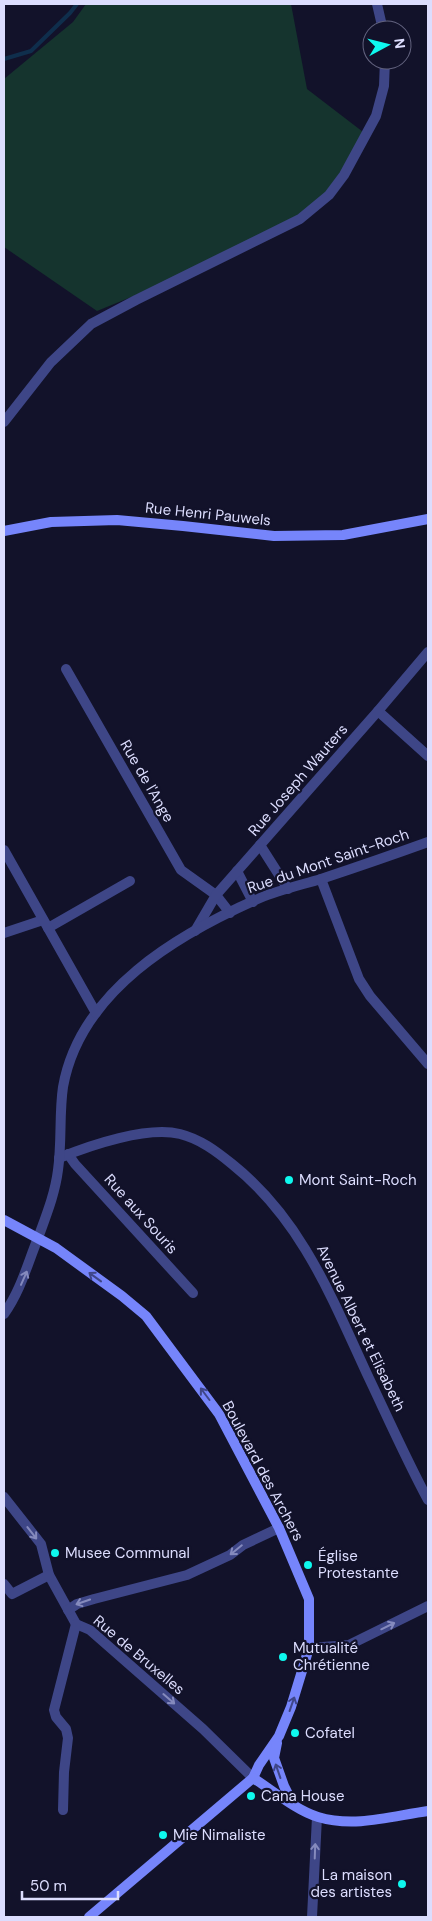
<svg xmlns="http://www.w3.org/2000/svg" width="432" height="1921" font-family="'DM Sans',sans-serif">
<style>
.green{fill:#15342e}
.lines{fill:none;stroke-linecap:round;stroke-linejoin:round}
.stream{stroke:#0f2e4c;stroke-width:4}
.minor{stroke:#3e4687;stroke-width:10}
.tertiary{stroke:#3e4687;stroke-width:10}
.secondary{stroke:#7685fb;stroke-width:10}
.oneway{stroke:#3f4688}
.oneway2{stroke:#858abd}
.poi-dot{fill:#0ef8ee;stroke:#12122a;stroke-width:2}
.labels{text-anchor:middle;stroke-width:4.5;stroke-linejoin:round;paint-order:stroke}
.street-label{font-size:15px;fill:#dcddfe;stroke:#12122a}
.poi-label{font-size:15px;fill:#dcddfe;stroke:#12122a;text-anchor:start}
</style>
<rect width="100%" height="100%" fill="#12122a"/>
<!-- green -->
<polygon class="green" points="86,4 291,4 307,89 367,135 344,175 311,212 214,263 97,311 4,247 4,79 73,22"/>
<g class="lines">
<!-- stream -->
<polyline class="stream" points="4,59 31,51 70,13 77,4"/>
<!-- minor -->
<g class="minor">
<polyline points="377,4 383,30"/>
<polyline points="4,422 51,362 91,324 136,300 300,219 329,195 344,175 376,116 384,86 385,60"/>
<polyline points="66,669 181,870 216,895 230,913"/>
<polyline points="378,711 428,756"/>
<polyline points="260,845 288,889"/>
<polyline points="237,871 253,902"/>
<polyline points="321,879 359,979 370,996 428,1064"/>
<polyline points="48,928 130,881"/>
<polyline points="195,931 216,895 378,711 428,652"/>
<polyline points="4,933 43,920"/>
<polyline points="68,1154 75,1164 193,1293"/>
<path d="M59,1158C91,1145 147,1126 180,1134C200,1139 216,1151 232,1164C301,1219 331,1296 367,1374C387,1416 406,1459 428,1500"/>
<path d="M4,1314C21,1290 27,1265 38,1238C46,1216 55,1194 58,1170C62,1142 59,1114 63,1087C80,991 178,934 260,898C279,890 301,885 321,879C357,867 392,855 428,842"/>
<polyline points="4,1497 41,1544 49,1575 76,1624 90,1630 203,1729 253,1778"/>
<polyline points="4,1584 12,1594 49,1575"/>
<polyline points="68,1610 77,1604 94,1599 187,1575 230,1555 243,1545 279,1528"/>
<polyline points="309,1648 349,1645 428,1606"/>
<polyline points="63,1810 64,1772 68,1738 66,1729 56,1717 54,1710 76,1624"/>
</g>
<!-- tertiary -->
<g class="tertiary">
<polyline points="4,850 96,1013"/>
<polyline points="312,1917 317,1817"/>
</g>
<!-- secondary -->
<g class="secondary">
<polyline points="4,531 51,522 117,520 183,526 274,536 343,535 428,519"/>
<polyline points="4,1220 56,1248 122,1296 146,1316 219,1414 279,1528 309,1599 309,1648 291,1707 279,1736 259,1765 253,1778 89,1917"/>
<polyline points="277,1743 274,1758 284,1786 293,1804"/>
<path d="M253,1778C272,1790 297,1811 318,1817C355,1828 392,1816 428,1811"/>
</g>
</g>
<!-- one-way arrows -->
<defs><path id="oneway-shaft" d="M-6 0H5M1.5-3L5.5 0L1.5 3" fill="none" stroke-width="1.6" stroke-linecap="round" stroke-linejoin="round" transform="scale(1.25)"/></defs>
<g class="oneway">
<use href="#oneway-shaft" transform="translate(95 1277) rotate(-144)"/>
<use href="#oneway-shaft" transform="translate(205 1394) rotate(-127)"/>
<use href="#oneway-shaft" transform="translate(292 1704) rotate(-71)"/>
<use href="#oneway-shaft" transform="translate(278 1771) rotate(-109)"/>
</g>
<g class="oneway2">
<use href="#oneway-shaft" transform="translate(24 1278) rotate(-66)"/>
<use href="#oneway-shaft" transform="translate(32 1533) rotate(52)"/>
<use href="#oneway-shaft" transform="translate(236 1550) rotate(141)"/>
<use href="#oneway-shaft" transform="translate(83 1602) rotate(161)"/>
<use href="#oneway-shaft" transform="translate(388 1626) rotate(-26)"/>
<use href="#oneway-shaft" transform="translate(169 1699) rotate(41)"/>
<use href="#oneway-shaft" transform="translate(315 1851) rotate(-88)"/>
</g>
<!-- markers -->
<g class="poi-dot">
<circle cx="289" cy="1180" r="5"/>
<circle cx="55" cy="1553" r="5"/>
<circle cx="308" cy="1565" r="5"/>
<circle cx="283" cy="1657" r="5"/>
<circle cx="295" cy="1733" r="5"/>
<circle cx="251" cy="1796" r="5"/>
<circle cx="163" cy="1835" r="5"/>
<circle cx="402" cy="1884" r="5"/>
</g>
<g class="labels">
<!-- street labels -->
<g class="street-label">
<text transform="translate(208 514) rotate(6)" y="5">Rue Henri Pauwels</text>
<text transform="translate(298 780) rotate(-49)" y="5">Rue Joseph Wauters</text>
<text transform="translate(147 781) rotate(60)" y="5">Rue de l'Ange</text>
<text transform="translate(328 861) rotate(-19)" y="5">Rue du Mont Saint-Roch</text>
<text transform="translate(141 1214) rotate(48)" y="5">Rue aux Souris</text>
<text transform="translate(361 1328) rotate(64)" y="5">Avenue Albert et Elisabeth</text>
<text transform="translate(263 1471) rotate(62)" y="5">Boulevard des Archers</text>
<text transform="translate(139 1655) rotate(40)" y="5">Rue de Bruxelles</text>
</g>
<!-- poi labels -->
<g class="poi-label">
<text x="299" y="1185">Mont Saint-Roch</text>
<text x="65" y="1558">Musee Communal</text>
<text x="318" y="1561">Église<tspan x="318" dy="17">Protestante</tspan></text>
<text x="293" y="1653">Mutualité<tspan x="293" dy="17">Chrétienne</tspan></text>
<text x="305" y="1738">Cofatel</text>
<text x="261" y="1801">Cana House</text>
<text x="173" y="1840">Mie Nimaliste</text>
<text x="392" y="1880" text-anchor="end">La maison<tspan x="392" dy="17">des artistes</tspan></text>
</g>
</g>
<!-- border -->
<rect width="432" height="1921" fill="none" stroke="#dcddfe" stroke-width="10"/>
<!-- north arrow -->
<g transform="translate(387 45) rotate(83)"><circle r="24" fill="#12122a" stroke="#63637f"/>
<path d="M0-4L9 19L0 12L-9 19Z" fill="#0ef8ee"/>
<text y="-8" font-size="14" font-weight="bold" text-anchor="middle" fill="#dcddfe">N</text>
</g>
<!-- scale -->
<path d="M22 1891v8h96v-8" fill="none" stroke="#dcddfe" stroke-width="2.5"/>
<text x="30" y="1891" font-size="15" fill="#dcddfe" stroke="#12122a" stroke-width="4" paint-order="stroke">50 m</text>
</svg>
